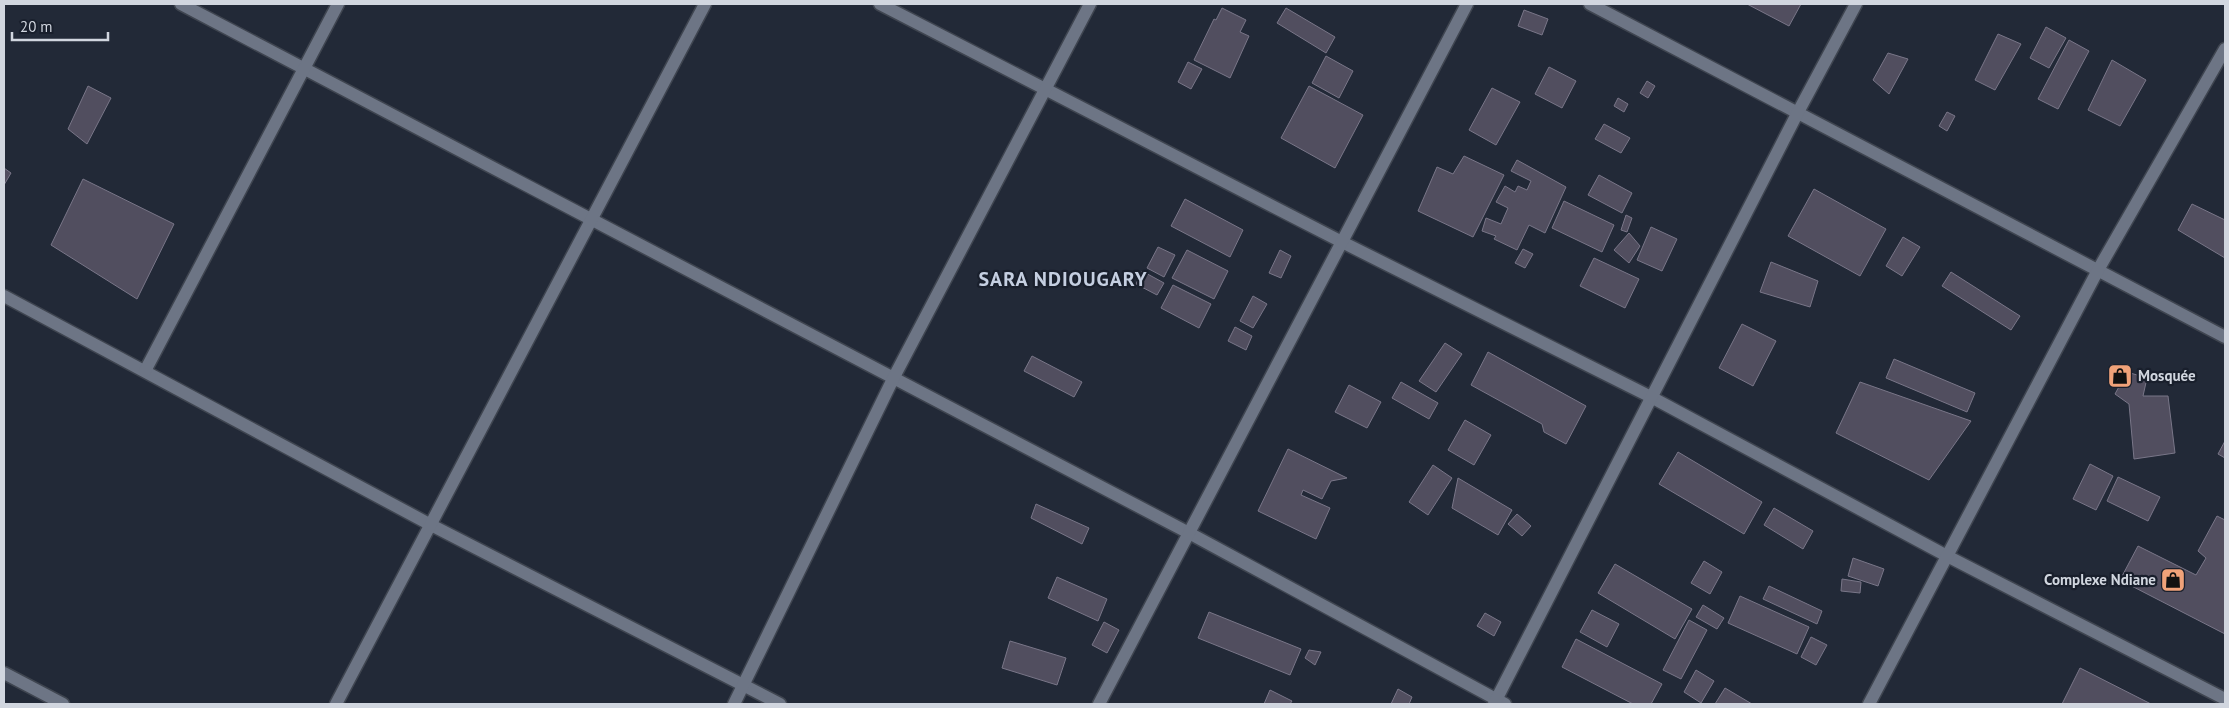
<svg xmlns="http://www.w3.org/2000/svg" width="2229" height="708" font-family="'PT Sans',sans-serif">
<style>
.building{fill:#514e5f;stroke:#797688}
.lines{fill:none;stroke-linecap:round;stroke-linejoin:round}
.minor-casing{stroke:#3f4550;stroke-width:15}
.minor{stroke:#6d7585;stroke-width:12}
.labels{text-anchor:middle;stroke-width:4.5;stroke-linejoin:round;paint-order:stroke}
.poi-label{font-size:15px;font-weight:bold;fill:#d1d6df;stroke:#191f2c;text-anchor:start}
.district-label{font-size:20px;font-weight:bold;letter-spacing:1px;fill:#c5cfe1;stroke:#191f2c}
</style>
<rect width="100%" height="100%" fill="#222937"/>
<!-- building -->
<g class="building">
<polygon points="1747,4 1801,4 1789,26"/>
<polygon points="1222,8 1246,20 1240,32 1249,36 1230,78 1194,60 1214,19 1216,20"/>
<polygon points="1286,8 1335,37 1326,53 1277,23"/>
<polygon points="1524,10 1548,19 1542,35 1518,26"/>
<polygon points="2046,27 2066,38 2049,68 2030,58"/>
<polygon points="1998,34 2021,44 1995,90 1975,80"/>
<polygon points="2069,40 2089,51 2058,109 2038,99"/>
<polygon points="1888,53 1908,59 1889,94 1873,80"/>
<polygon points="1326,56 1353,71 1339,98 1312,83"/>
<polygon points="2112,60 2146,80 2120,126 2088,110"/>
<polygon points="1188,62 1202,69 1191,89 1178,82"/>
<polygon points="1549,67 1576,81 1562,108 1535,94"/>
<polygon points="1647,81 1655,86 1648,98 1640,93"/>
<polygon points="88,86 111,98 87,144 68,129"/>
<polygon points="1309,86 1363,115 1335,168 1281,138"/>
<polygon points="1492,88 1520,102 1496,145 1469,130"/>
<polygon points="1618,98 1628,104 1624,112 1614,106"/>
<polygon points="1947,112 1955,116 1947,131 1939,126"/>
<polygon points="1604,124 1630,138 1621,153 1595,139"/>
<polygon points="1464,156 1504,175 1473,237 1418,211 1437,167 1453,174"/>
<polygon points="1517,160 1566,187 1545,233 1529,225 1517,250 1494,239 1496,236 1482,231 1486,218 1501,224 1508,208 1496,202 1505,186 1515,192 1518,186 1527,190 1531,181 1511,171"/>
<polygon points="4,168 11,173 4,185"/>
<polygon points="1599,175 1632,193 1622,213 1588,195"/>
<polygon points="83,179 174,224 137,299 51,245"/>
<polygon points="1814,189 1886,229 1860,276 1788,236"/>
<polygon points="1185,199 1243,230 1230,257 1171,226"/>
<polygon points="1564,201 1614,225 1602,252 1552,228"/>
<polygon points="2192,204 2225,220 2225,258 2178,230"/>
<polygon points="1626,215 1632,218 1627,232 1621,230"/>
<polygon points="1651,227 1677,239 1662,271 1637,260"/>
<polygon points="1629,233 1640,246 1629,263 1614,250"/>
<polygon points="1903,237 1920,247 1902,276 1886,266"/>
<polygon points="1158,247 1175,255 1164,277 1147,268"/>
<polygon points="1523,249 1533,254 1525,268 1515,263"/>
<polygon points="1187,250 1228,271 1214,299 1172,278"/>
<polygon points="1280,250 1291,256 1281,278 1269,273"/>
<polygon points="1594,258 1639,279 1625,308 1580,286"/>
<polygon points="1771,262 1818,281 1810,307 1760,292"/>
<polygon points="1142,271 1164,283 1157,295 1136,284"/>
<polygon points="1951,272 2020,316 2011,330 1942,286"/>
<polygon points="1173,285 1211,304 1199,328 1161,308"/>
<polygon points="1253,296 1267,304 1253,328 1240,321"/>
<polygon points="1742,324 1776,341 1753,386 1719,368"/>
<polygon points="1235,327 1252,336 1246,350 1228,341"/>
<polygon points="1445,343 1462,354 1436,392 1419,381"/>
<polygon points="1488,352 1586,406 1566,444 1544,432 1542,424 1471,385"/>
<polygon points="1032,356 1082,382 1074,397 1024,371"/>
<polygon points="1894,359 1975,393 1967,412 1886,378"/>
<polygon points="2127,372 2147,378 2143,396 2168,396 2175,453 2134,459 2129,404 2115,394"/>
<polygon points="1401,382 1438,403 1429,419 1392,398"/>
<polygon points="1860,382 1971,421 1929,480 1836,433"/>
<polygon points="1349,385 1381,402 1367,428 1335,412"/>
<polygon points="1465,420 1491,435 1474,465 1448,450"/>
<polygon points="2225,441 2225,458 2218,454"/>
<polygon points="1288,449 1347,478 1331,481 1322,499 1303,490 1301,495 1330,508 1316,539 1258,511"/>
<polygon points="1678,452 1762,502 1744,534 1659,484"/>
<polygon points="2090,464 2113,476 2096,510 2073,499"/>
<polygon points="1433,465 1452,478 1428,515 1409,502"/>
<polygon points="2118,477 2160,497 2148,521 2107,501"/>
<polygon points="1458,478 1512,510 1498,535 1452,508"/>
<polygon points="1036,504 1089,528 1082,544 1031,518"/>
<polygon points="1774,508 1813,531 1803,549 1764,525"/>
<polygon points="1517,514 1531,526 1522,536 1508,524"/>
<polygon points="2217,516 2225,520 2225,634 2120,580 2138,546 2196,575 2206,558 2198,551"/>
<polygon points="1853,558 1884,569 1878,586 1848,576"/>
<polygon points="1704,561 1722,572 1710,594 1691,583"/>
<polygon points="1615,564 1692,609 1675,639 1598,593"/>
<polygon points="1057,577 1107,599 1098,621 1048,598"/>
<polygon points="1842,579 1861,582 1860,593 1841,591"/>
<polygon points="1769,586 1822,611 1817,624 1763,599"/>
<polygon points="1740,596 1809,627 1797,654 1728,623"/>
<polygon points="1703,605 1724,618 1717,629 1696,617"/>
<polygon points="1592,610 1619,624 1607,647 1580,632"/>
<polygon points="1209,612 1301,649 1290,675 1198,638"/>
<polygon points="1485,613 1501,622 1494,636 1477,626"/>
<polygon points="1689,620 1707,630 1681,679 1663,670"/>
<polygon points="1104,622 1119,630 1107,653 1092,645"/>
<polygon points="1811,637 1827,645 1816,665 1801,657"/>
<polygon points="1576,639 1662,684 1651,704 1633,704 1562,667"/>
<polygon points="1010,641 1066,658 1057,685 1002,668"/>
<polygon points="1309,650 1321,652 1315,665 1305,658"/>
<polygon points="2080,668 2151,704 2062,704"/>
<polygon points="1696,670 1714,681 1701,703 1684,692"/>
<polygon points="1725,688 1752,704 1715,704"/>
<polygon points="1398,689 1412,697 1409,704 1391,704"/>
<polygon points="1270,690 1292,701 1290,704 1264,704"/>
</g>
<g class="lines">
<defs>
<g id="minor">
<polyline points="181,4 1189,533 1505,704"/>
<polyline points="880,4 1342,242 1651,397 1947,556 2225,699"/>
<polyline points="1590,4 2225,337"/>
<polyline points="4,296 431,525 780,704"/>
<polyline points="145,371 338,4"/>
<polyline points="4,673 63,704"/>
<polyline points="336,704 705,4"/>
<polyline points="734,704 894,377 1090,4"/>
<polyline points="1099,704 1467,4"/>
<polyline points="1494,704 1797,114 1856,4"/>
<polyline points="1869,704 2098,270 2225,49"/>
</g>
</defs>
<!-- minor casing -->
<use href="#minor" class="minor-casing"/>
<!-- minor -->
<use href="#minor" class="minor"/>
</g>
<!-- icons -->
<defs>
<symbol id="shop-square" viewBox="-11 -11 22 22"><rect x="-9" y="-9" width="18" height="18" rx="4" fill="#f0a279" stroke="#191f2c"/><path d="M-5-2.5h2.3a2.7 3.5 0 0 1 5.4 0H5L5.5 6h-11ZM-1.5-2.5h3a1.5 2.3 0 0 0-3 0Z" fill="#111"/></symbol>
</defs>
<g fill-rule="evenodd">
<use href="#shop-square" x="2106" y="362" width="28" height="28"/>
<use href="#shop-square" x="2159" y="566" width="28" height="28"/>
</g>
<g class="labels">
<!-- poi labels -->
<g class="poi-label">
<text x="2138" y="381">Mosquée</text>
<text x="2156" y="585" text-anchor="end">Complexe Ndiane</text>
</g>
<!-- district labels -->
<g class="district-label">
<text x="1063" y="286">SARA NDIOUGARY</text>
</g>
</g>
<!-- border -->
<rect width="2229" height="708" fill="none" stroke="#d1d6df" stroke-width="10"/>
<!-- scale -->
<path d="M12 32v8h96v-8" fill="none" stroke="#d1d6df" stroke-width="2.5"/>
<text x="20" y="32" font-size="15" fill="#d1d6df" stroke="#191f2c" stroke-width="4" paint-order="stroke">20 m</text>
</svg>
